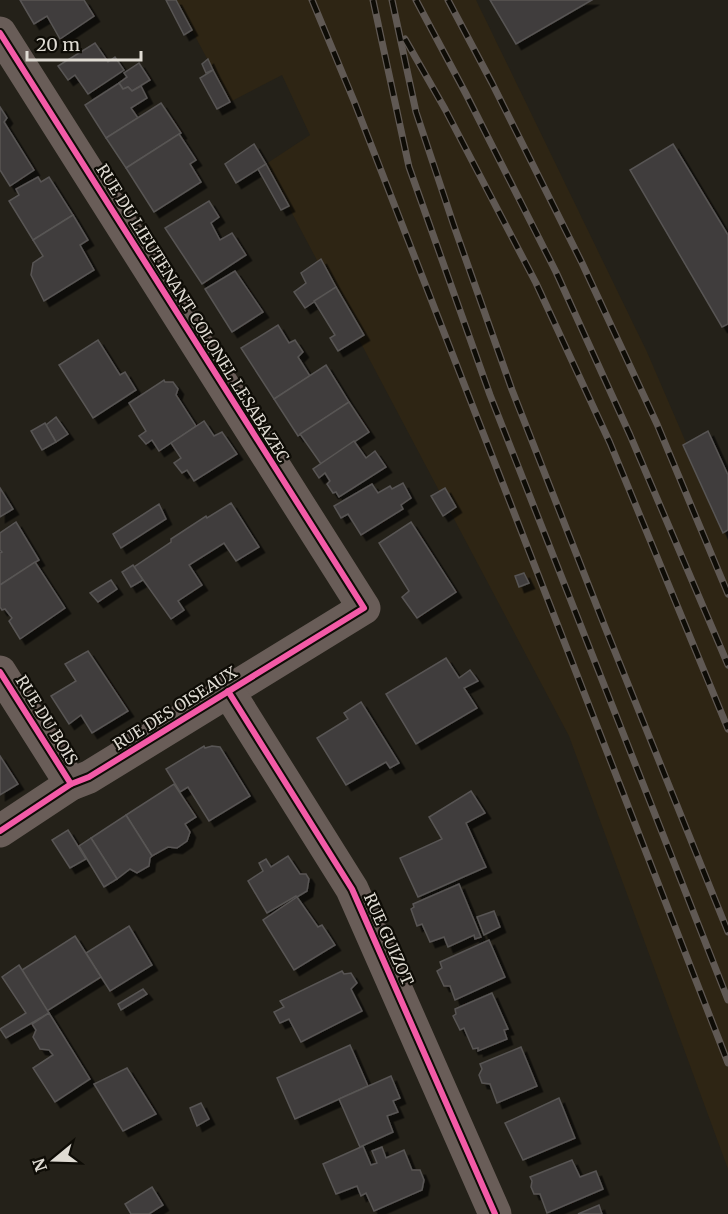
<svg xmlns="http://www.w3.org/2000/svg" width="728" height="1214" font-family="Merriweather,serif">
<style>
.built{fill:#2e2514}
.building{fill:#413e3d;stroke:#585554;stroke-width:1.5;filter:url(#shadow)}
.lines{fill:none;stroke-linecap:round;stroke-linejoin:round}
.minor{stroke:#695d58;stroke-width:33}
.rail-casing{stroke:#605954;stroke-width:7}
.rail{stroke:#0e0c06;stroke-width:4.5;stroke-dasharray:14;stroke-linecap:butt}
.cycleway-casing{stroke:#0e0c06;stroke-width:10}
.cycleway{stroke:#f35aa7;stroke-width:6}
.labels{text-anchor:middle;stroke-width:4.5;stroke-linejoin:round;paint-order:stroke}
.street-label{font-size:16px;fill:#dfdbd3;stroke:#0e0c06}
</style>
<defs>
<filter id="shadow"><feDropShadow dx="5.5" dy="5.5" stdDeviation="0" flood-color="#0009"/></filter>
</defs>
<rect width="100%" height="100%" fill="#242119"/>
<!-- built -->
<polygon class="built" points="176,0 476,0 647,352 728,540 728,1169 569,736 266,164 310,135 282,75 230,102"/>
<!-- building -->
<g class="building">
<polygon points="20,0 84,0 94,16 60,39 47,16 34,24"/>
<polygon points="166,0 176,0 192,30 184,35"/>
<polygon points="490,0 592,0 516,44"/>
<polygon points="95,43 108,62 115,57 124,70 88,94 75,75 68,80 58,66"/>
<polygon points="208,59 213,70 206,73 202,64"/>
<polygon points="139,63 150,80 132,91 128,87 123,89 119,83 127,77 124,73"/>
<polygon points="213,70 230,102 217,109 200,78"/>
<polygon points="119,83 123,89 128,87 132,91 141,86 147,98 131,108 138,118 106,138 85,105"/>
<polygon points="161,103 181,133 126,168 106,138"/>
<polygon points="0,107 7,118 4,122 34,170 10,186 0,170"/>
<polygon points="179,134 196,160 190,164 201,182 154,212 126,168"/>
<polygon points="254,144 266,164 236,183 225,164"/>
<polygon points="673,144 728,235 728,324 722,327 630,170"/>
<polygon points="266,164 289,206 281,210 258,169"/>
<polygon points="38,177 41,182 49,177 73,215 33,240 9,201 19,195 16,189"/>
<polygon points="209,201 219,217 211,223 220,240 232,233 246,255 202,284 165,228"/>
<polygon points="73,215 88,240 80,245 94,270 44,301 31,275 33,263 43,256 33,240"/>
<polygon points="321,259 336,287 305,308 294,292 306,283 301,273"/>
<polygon points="235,271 263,312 232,332 205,289"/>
<polygon points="336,287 364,335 338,351 330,338 335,335 314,301"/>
<polygon points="278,325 289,343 295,340 303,352 298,357 310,376 274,399 241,348"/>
<polygon points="98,340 120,375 125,372 136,390 93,418 59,365"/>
<polygon points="326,365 349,402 298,436 274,399"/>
<polygon points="164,380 165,382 173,382 178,389 176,395 196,426 159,451 152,440 146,444 139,436 146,431 129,403"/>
<polygon points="349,402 369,432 321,464 300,434"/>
<polygon points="56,417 68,434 56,442 46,425"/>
<polygon points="204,421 214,436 222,432 237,454 194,481 187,470 182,473 174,463 181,458 171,443"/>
<polygon points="45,423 56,442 42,450 31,431"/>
<polygon points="708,431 728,475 728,530 723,533 683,445"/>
<polygon points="354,441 366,458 375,451 386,467 339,497 336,492 333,493 327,484 330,481 325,473 319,478 313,469"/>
<polygon points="403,483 411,498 401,505 403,509 361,535 348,514 341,518 334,506 372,484 378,493 390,486 392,489"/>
<polygon points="0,488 13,509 0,517"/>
<polygon points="445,488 456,507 443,516 431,496"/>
<polygon points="231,503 259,547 236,561 224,543 189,565 202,585 178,601 184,610 171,619 134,567 171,542 171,539 206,516 207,518"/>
<polygon points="159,504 166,519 121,548 113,534"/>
<polygon points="16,522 39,560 0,585 0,553 2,552 0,550 0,533"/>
<polygon points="411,522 456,592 417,618 402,597 409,591 379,543"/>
<polygon points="35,562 65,608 20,639 9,621 12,618 5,609 2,610 0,607 0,585"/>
<polygon points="133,565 143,580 131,587 122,572"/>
<polygon points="524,573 529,583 519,587 515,576"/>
<polygon points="111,580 117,589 98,602 90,593"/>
<polygon points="88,651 128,711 92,733 81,715 69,724 51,696 76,681 65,664"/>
<polygon points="446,658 459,678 470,670 478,681 464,688 477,708 416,744 386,694"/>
<polygon points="361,702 399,763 390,768 386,762 346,785 317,738 348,719 344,713"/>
<polygon points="204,746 205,748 212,746 220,747 250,796 209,821 188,787 180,792 166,769"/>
<polygon points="0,756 18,784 0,795"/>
<polygon points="174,784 196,817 185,824 190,832 187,841 177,848 168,847 152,856 126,815"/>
<polygon points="471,791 485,813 466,823 486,867 418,897 400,858 442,839 429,817"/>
<polygon points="126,815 152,856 150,858 149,866 137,873 130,869 117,879 91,838"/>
<polygon points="68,830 86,859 70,868 52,840"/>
<polygon points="91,838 117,879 104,887 79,846"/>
<polygon points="288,856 300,874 306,874 309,879 307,891 297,897 296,896 267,913 248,881 263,871 259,863 266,859 271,867"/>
<polygon points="459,884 481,937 475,939 474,935 448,947 444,937 430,942 422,924 417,926 411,909 414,907 413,904"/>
<polygon points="297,897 318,927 322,925 335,945 294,970 263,920"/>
<polygon points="494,911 500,927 484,935 477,917"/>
<polygon points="129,926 152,965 110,991 86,953"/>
<polygon points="75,936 101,977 47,1011 22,970"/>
<polygon points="489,940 505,977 455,1000 450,986 444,986 437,971 442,968 440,962"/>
<polygon points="19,965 49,1013 6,1038 0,1029 26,1013 2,977"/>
<polygon points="342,971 344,974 351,973 357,983 351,989 362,1011 301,1042 289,1019 280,1023 274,1012 284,1007 280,1001"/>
<polygon points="143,989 147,994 121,1010 118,1004"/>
<polygon points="492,993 508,1029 504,1030 507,1039 478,1051 478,1048 473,1049 464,1028 460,1030 453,1016 456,1014 455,1009"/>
<polygon points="49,1013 90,1079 55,1102 33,1068 53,1055 49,1050 40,1049 33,1037 36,1030 32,1024"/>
<polygon points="350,1045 368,1086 295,1119 277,1078"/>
<polygon points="521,1047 537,1086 497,1103 490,1084 482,1083 479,1075 482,1069 480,1064"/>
<polygon points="127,1068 156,1114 123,1131 94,1084"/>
<polygon points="391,1076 400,1098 393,1101 398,1112 387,1116 393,1132 360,1147 339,1099"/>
<polygon points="559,1098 575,1138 523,1160 505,1123"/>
<polygon points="201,1103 209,1119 197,1126 190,1108"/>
<polygon points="363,1146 371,1165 377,1163 372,1151 382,1147 386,1158 404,1150 412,1170 420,1170 424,1180 422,1190 374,1211 366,1193 361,1196 357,1186 336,1194 323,1164"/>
<polygon points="572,1160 580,1177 596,1171 603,1189 547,1213 540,1194 534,1194 531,1187 532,1181 530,1177"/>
<polygon points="152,1187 163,1205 149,1214 131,1214 125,1204"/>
<polygon points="599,1205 602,1214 578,1214"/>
</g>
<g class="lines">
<!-- minor -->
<g class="minor">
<polyline points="0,33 364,608 89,777 71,784 0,831"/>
<polyline points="0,672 71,784"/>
<polyline points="228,691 352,889 495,1214"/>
</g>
<defs>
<g id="rail">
<polyline points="312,0 354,101 728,1063"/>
<polyline points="373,0 409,167 490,395 728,1000"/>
<polyline points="392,0 416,112 454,226 512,390 605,627 728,932"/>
<polyline points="416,0 466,94 556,272 630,435 728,665"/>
<polyline points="448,0 492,83 582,263 657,424 728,594"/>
<polyline points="405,39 445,109 536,283 610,443 728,729"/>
</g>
</defs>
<!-- rail casing -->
<use href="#rail" class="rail-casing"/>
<!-- rail -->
<use href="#rail" class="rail"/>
<defs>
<g id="cycleway">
<polyline points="0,33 364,608 89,777 71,784 0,831"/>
<polyline points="0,672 71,784"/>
<polyline points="228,691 352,889 495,1214"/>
</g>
</defs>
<!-- cycleway casing -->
<use href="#cycleway" class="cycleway-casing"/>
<!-- cycleway -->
<use href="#cycleway" class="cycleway"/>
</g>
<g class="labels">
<!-- street labels -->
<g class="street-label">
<text transform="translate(193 313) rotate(58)" y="6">RUE DU LIEUTENANT COLONEL LESABAZEC</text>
<text transform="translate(175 708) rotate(-32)" y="6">RUE DES OISEAUX</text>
<text transform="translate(47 720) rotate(58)" y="6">RUE DU BOIS</text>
<text transform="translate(389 939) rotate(66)" y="6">RUE GUIZOT</text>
</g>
</g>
<!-- north arrow -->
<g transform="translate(54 1160) rotate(251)" stroke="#0e0c06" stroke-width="4.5" paint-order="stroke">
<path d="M0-4.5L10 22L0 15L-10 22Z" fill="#dfdbd3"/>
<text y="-9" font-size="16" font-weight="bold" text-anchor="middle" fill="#dfdbd3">N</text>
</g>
<!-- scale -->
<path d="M27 51v9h114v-9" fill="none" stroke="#dfdbd3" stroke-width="3"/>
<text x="36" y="51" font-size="18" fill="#dfdbd3" stroke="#0e0c06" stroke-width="4.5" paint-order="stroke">20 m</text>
</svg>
